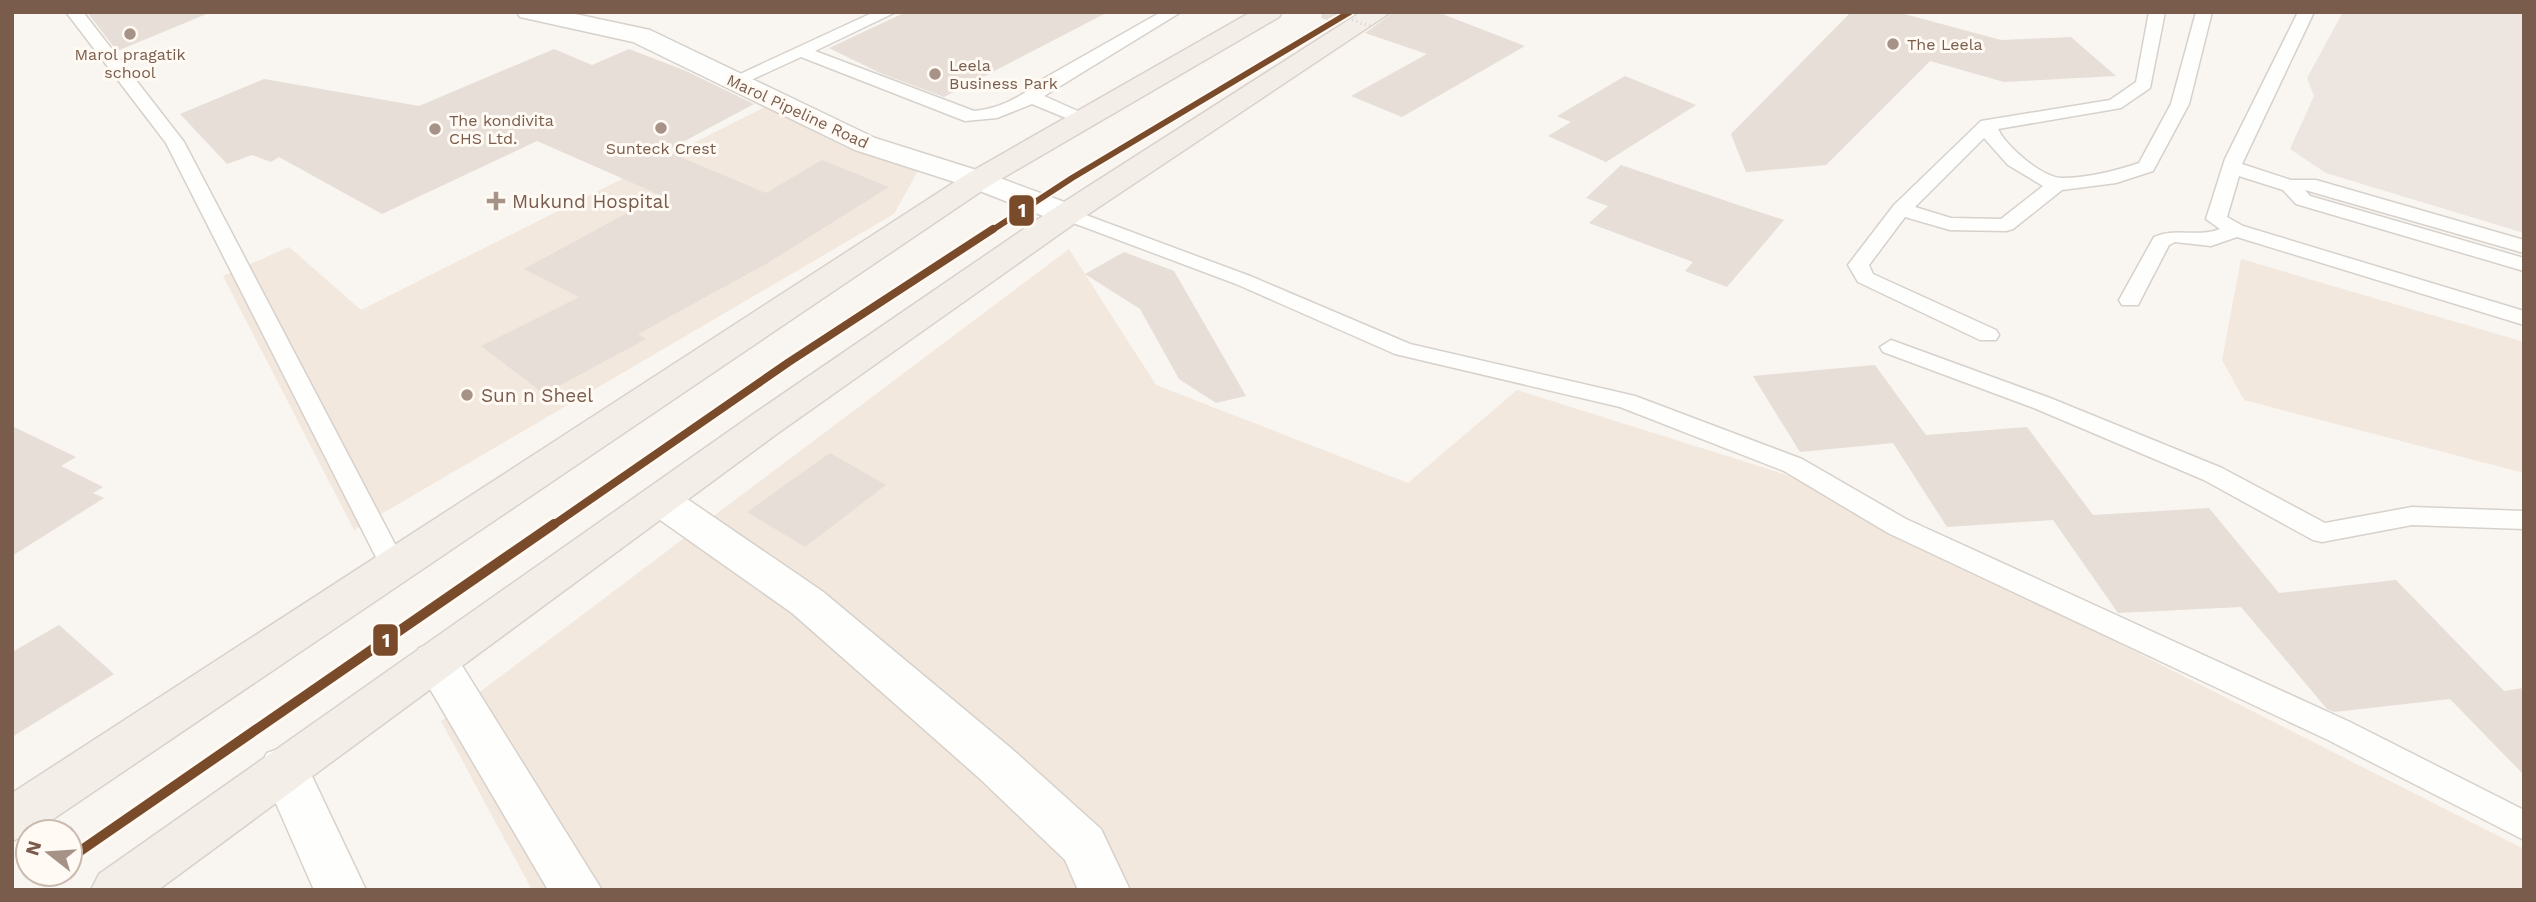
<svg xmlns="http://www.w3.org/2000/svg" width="2536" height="902" font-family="'Work Sans',sans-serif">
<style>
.residential{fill:#f2e8de}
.industrial{fill:#ede5e0}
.building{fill:#e6ded7}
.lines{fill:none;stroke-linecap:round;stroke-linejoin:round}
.lane-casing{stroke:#d7d1cb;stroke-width:3}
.street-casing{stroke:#d7d1cb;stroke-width:3}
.secondary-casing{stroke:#d9d2cb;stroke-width:3}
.primary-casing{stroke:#dad1cc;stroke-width:3}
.lane{fill:#fefefd;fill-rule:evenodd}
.street{fill:#fefefd;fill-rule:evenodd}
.secondary{fill:#fefefd;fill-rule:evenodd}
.primary{fill:#f3eee8;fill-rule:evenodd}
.path-bridge{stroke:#dcd5d0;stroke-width:3.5;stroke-dasharray:1 3.5;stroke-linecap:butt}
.metro-1-far2-casing{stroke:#fffaf3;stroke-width:10}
.metro-1-far1-casing{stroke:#fffaf3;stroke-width:13}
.metro-1-casing{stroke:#fffaf3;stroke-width:16}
.metro-1-far2{stroke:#7a4b2a;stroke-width:6}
.metro-1-far1{stroke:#7a4b2a;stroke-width:8}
.metro-1{stroke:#7a4b2a;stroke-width:10}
.poi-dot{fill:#a69286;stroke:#fffaf3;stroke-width:2.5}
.labels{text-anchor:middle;stroke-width:6;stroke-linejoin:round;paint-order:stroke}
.far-poi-label{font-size:16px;fill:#7a5c4d;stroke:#fffaf3;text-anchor:start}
.far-street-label{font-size:16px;fill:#7a5c4d;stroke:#fffaf3}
.poi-label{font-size:19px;fill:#7a5c4d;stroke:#fffaf3;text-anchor:start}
.line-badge{stroke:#fffaf3;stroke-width:2.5}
.badge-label{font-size:19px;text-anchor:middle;font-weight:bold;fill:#fff}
</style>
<rect width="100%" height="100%" fill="#f9f5f0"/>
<!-- residential -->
<g class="residential">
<polygon points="769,105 919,169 894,214 354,530 223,276 289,247 361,310"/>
<polygon points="1069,249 1156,385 1408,483 1517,390 1787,475 2524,849 2524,890 532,890 441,721"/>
<polygon points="2241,259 2524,342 2524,473 2244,400 2222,360"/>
</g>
<!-- industrial -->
<polygon class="industrial" points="2343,12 2524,12 2524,233 2326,173 2290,149 2314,96 2307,78"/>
<!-- building -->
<g class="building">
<polygon points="87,12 209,12 209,13 117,51"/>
<polygon points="906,12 1108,12 944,97 880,73 829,48"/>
<polygon points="1322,12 1356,12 1338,24 1321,18"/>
<polygon points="1394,12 1437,12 1525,46 1402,117 1351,96 1427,54 1365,33"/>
<polygon points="1851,12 1897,12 2001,40 2071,37 2116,76 2004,82 1930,61 1826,165 1746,172 1731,134"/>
<polygon points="554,49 592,65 629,49 686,71 754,104 666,151 766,193 822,160 889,187 766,264 638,334 646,339 544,394 481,346 579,297 524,269 660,195 537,141 382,214 279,157 271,162 252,155 227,164 180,114 264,79 419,106"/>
<polygon points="1625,76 1696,105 1606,162 1548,136 1571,122 1557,116"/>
<polygon points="1621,165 1741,206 1784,220 1727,287 1685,271 1693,262 1589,223 1608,206 1586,198"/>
<polygon points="1124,252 1174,271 1246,396 1216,403 1179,379 1140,309 1085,274"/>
<polygon points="1875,365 1926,435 2027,427 2093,515 2209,508 2279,593 2396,580 2504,691 2524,688 2524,775 2450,699 2334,712 2327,709 2241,607 2118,613 2053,520 1947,527 1893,443 1800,452 1753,376"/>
<polygon points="12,426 76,457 61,466 103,487 93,493 104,498 12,556"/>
<polygon points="830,453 886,485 805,547 747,512"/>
<polygon points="59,625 114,674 12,737 12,652"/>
</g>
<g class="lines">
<defs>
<g id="lane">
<polygon points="66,12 83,12 184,142 407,567 403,574 394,577 385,574 381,567 166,143"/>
<path d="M874,12H896L815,51L974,111C1000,109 1023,96 1043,79L1161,12H1181L1044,96L1089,116L1092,120L1089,124L1083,125L1032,104L997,118L965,121L801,57L740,85H728L725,81Z"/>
<path d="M2149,12H2165L2150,88L2121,108L1998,129C2006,146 2042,178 2062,178C2088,178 2115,171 2139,163L2171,104L2196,12H2212L2189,104L2153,171L2116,183L2062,190L2013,229L2006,231L1950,230L1905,217L1869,265L1873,274L1996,330L1999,335L1996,340H1980L1858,282L1848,265L1851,261L1894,205L1981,121L2110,100L2136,82ZM1984,138L2008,165L2043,186L2001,219L1951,218L1915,207Z"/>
<path d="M2298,12H2314L2242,164L2291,180H2316L2524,240V253L2305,190L2310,196L2524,258V271L2296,204L2283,190L2239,176L2227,217L2243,226L2524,311V325L2237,237L2211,246L2175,242L2169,245L2138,305H2122L2119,300L2154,237C2176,227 2198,238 2220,229L2206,219L2225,159Z"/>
<polygon points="1067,208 1250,276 1410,344 1635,396 1802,459 1906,519 2350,722 2524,810 2524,840 2328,740 1888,533 1784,471 1620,407 1395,354 1236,284 1060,218 1057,214 1060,210"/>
<polygon points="1891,340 2050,398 2222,468 2325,523 2412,507 2524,511 2524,529 2412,525 2322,542 2313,540 2204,480 2034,408 1883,352 1880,347"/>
</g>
<g id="street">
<polygon points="517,12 566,12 650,30 875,138 989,174 1078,207 1083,214 1078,221 1067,223 1056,221 967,186 855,150 633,42 520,17"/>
<polygon points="660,486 674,490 822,591 1012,749 1101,829 1130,890 1078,890 1065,860 978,777 792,613 646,510 640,500 646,490"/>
<polygon points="435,643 451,648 602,890 548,890 413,660 419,648"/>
</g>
<polygon id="secondary" points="284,747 301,753 366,890 314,890 260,767 267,753"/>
<g id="primary">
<polygon points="1251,12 1282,12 1279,17 989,186 34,832 12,841 12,793 967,174"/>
<polygon points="1361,12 1391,12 1078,221 778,433 158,890 91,890 99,874 752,415 1056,207"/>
</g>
</defs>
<!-- lane casing -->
<use href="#lane" class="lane-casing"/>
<!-- street casing -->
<use href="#street" class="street-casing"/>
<!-- secondary casing -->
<use href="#secondary" class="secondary-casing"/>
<!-- primary casing -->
<use href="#primary" class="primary-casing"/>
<!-- lane -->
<use href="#lane" class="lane"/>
<!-- street -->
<use href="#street" class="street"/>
<!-- secondary -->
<use href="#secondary" class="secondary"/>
<!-- primary -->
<use href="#primary" class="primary"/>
<!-- path-bridge -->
<polyline class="path-bridge" points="1331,12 1372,27"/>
<defs>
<polyline id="metro-1-far2" points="991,231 1072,178 1350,12"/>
<polyline id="metro-1-far1" points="552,526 789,362 993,229"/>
<polyline id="metro-1" points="70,858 554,524"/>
</defs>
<!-- metro-1-far2 casing -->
<use href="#metro-1-far2" class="metro-1-far2-casing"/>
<!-- metro-1-far1 casing -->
<use href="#metro-1-far1" class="metro-1-far1-casing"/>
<!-- metro-1 casing -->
<use href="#metro-1" class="metro-1-casing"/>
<!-- metro-1-far2 -->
<use href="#metro-1-far2" class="metro-1-far2"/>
<!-- metro-1-far1 -->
<use href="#metro-1-far1" class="metro-1-far1"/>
<!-- metro-1 -->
<use href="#metro-1" class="metro-1"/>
</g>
<!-- markers -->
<g class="poi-dot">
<circle cx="130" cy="34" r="7"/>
<circle cx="1893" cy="44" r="7"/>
<circle cx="935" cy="74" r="7"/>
<circle cx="661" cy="128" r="7"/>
<circle cx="435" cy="129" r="7"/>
<path d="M492.5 190.5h7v7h7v7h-7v7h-7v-7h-7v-7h7z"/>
<circle cx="467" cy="395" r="7"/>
</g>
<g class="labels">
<!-- far-poi labels -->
<g class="far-poi-label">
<text x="1907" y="50">The Leela</text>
<text x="130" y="60" text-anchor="middle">Marol pragatik<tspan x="130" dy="18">school</tspan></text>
<text x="949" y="71">Leela<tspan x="949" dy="18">Business Park</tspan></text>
<text x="449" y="126">The kondivita<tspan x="449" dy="18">CHS Ltd.</tspan></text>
<text x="661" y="154" text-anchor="middle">Sunteck Crest</text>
</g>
<!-- far-street labels -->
<g class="far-street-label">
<text transform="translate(798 111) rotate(25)" y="6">Marol Pipeline Road</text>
</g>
<!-- poi labels -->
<g class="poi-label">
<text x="512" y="208">Mukund Hospital</text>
<text x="481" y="402">Sun n Sheel</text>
</g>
</g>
<g class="line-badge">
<rect x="1008" y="194" width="27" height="33" rx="7" fill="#7a4b2a"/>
<rect x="372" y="623" width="27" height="34" rx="7" fill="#7a4b2a"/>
</g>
<g class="badge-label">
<text x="1022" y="217">1</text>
<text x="386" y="647">1</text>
</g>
<!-- border -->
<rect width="2536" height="902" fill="none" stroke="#7a5c4d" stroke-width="28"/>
<!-- north arrow -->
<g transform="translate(49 853) rotate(287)"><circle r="33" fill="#fffaf3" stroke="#cabbb1" stroke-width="2"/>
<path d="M0-5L12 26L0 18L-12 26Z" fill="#a69286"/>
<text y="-10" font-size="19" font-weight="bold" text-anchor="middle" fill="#7a5c4d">N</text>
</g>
</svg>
